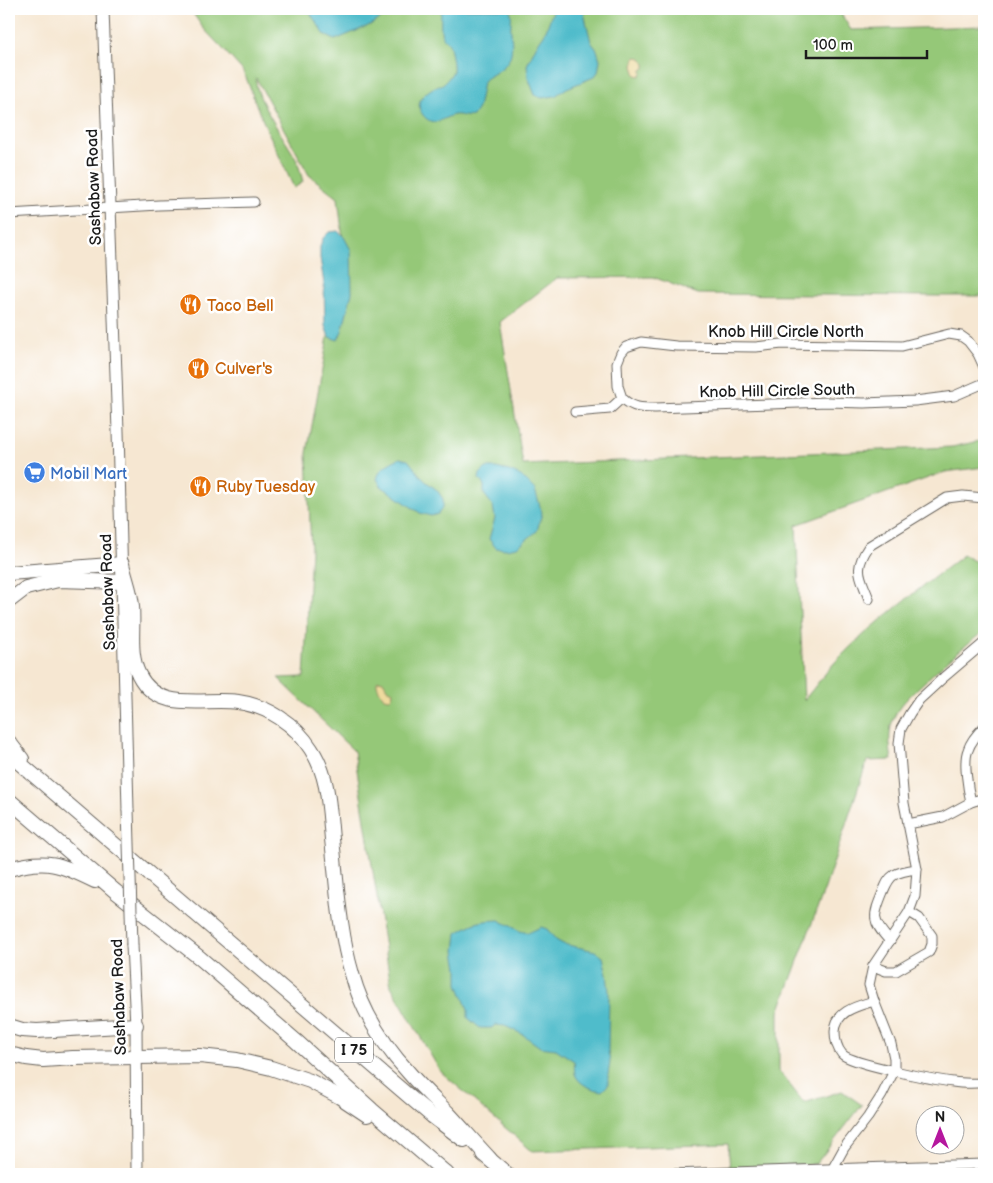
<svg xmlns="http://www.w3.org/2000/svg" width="993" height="1183" font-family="'Balsamiq Sans',sans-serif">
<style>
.green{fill:#95c878;stroke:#58724a}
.sand{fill:#eeda9e;stroke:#857b5d}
.water{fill:#50bccb;stroke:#366c74}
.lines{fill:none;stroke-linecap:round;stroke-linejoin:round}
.minor-casing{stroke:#68635c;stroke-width:11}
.major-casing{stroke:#68635c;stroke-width:13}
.highway-casing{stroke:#68635c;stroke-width:16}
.minor{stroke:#fff;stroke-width:9}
.major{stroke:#fff;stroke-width:11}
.highway{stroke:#fff;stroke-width:14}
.major-bridge-casing{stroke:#68635c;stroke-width:13;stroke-linecap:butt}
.major-bridge{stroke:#fff;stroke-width:11}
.labels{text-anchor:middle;stroke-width:5;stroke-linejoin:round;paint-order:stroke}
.shield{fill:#fff;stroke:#606060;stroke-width:1}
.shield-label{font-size:15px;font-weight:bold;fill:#1c1c1c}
.street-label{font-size:16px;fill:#1c1c1c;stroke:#fff}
.food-label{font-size:16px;fill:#c56008;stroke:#fff;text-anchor:start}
.shop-label{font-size:16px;fill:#366cbe;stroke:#fff;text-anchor:start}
</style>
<rect width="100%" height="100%" fill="#fff"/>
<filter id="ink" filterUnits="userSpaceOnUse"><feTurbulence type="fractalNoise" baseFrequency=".02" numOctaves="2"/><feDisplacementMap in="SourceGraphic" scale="10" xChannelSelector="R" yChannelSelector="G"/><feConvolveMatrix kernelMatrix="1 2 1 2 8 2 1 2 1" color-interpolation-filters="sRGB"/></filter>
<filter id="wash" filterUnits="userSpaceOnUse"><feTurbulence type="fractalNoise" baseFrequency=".0096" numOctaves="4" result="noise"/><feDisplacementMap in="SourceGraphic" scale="20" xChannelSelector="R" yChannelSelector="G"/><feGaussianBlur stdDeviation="1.12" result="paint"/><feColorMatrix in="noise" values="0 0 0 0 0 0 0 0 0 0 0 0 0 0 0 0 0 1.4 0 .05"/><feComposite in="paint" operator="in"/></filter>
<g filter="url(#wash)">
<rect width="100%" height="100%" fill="#f6e7d2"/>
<!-- green -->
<path class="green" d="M190,9H838L851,30L984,26V296H937L698,294L653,277L557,278L500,322L523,465L952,447L984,440V467L945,472L796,525L804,700C815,687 825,673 836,661C874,622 921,588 963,555L984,566V631C961,649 938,668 917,689C909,697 900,705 895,715C888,729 889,744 892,760L867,761L825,888L779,1012V1071L804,1103L842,1091L862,1105L816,1164L730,1168L728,1144L532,1151L440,1071L391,986L354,751L278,678L304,677L311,550L307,453L344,248L338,198L309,175L256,78C254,98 286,140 296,159C299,166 301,174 303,182L294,188L259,112L247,80L242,70L223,49L203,28Z"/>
<!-- sand -->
<g class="sand">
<polygon points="637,57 641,58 645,64 645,68 642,70 642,73 640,76 636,75 633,66 635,58"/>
<path d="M379,680L383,681L387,688L393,691L392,697L390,699L384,698C381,694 376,686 377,681Z"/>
</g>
<!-- water -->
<g class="water">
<polygon points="306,9 398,9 368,26 335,40 325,35 310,13"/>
<path d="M441,9H510C513,17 510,24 511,32C514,61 509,65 485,79L483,82L478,108L473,116C467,118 461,114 454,115C443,117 434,129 423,115C414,103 423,94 433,88C436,87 438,87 441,85C445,83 451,76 453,71C454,66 451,49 449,44C448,41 443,39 442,35C440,31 441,14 441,9Z"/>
<polygon points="554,9 583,9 591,42 597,50 600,60 598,72 594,77 567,88 555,96 542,98 535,95 528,77 527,65 536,46 544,35"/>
<polygon points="338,231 344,237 351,250 352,293 342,331 338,340 329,337 325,326 324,284 320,258 320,247 323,238 329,232"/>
<path d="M400,458L408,460L424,480L437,490L443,499V506L441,510L438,514L431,516L420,513L381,486L377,479C380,467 389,463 400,458Z"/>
<polygon points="486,468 496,468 509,471 521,476 535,490 542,513 537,531 526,540 517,547 506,549 496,548 489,539 495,518 493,506 484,494 484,485 479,479 480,474"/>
<path d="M499,920L520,931L528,933L541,927L547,929L556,940L563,944L595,951L603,957L607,975L609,992L608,1051L610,1062L608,1075V1085L602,1091C592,1089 579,1085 575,1074C574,1070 575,1065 574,1061L556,1049L540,1047L522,1034L505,1026L496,1025L491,1028H480L468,1018V1010L458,984V969L455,951L457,933C475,922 478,921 499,920Z"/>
</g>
</g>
<g filter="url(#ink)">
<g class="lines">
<defs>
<g id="minor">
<polyline points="9,214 159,205 254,202"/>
<polyline points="622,398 618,386 617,363 621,353 626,347 641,342 676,346 756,347 782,344 902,346 949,334 961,336 968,341 978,354 984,367"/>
<path d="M575,412L610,409L622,398C633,408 641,408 655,408L828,402L864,403L915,401L954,396L984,383"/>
<path d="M869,599C860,575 853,570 869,546L947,498L963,496L984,498"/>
<path d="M971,802C968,790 963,761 968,750C971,741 978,733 984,727"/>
<polyline points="908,824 943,817 971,802 984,798"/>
<path d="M890,941C871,921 873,916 883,892C886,885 888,879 894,875C901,871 909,870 917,869"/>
<polyline points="873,966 886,971 896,971 929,952 932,944 932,936 919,918 909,912"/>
<path d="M874,1001C857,1006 835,1011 835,1032C835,1039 837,1048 842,1054C851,1064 936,1080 953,1082C964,1084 974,1083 984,1083"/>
<polyline points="833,1168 844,1148 868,1117 882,1095 894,1071 894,1058 891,1044 874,1001 869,985 873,966 909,912 915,896 917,869 904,803 899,743 901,729 910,713 919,700 944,677 984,643"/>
<polyline points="672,1174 984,1164"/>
</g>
<g id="major">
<polyline points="103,9 118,431 128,810"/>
<polyline points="132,945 136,1025 137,1174"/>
</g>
<g id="highway">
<path d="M9,573L122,564C125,578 131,592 132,606C134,628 128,654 139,675C159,714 204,697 238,702C268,706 295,724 311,749C329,776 329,808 332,839C337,884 339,930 352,974C362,1011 384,1046 410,1074C422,1088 435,1100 448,1113C462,1128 476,1144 490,1159"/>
<polyline points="9,601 26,588 58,580 123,582"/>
<polyline points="9,742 22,759"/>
<polyline points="9,754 432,1116 464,1140"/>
<polyline points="9,800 115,891 200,958 296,1041 372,1110 447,1174"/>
<path d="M9,869C46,858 61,864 95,881"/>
<polyline points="9,1026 22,1030 37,1031 136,1025"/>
<polyline points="9,1054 26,1058 43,1060 73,1058 200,1056 237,1060 271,1068 310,1081 340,1097 367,1115"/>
<polyline points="483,1154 507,1174"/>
</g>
</defs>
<!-- minor casing -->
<use href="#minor" class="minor-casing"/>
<!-- major casing -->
<use href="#major" class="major-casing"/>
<!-- highway casing -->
<use href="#highway" class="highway-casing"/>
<!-- minor -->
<use href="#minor" class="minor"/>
<!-- major -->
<use href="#major" class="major"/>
<!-- highway -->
<use href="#highway" class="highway"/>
<defs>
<polyline id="major-bridge" points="128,810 132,945"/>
</defs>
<!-- major-bridge casing -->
<use href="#major-bridge" class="major-bridge-casing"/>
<!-- major-bridge -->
<use href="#major-bridge" class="major-bridge"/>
</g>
</g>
<!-- icons -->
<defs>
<symbol id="restaurant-disc" viewBox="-11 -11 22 22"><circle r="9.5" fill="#e8710a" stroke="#fff"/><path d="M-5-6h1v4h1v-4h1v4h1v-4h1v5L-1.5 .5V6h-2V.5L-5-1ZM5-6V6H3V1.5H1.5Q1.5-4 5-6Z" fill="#fff"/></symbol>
<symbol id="supermarket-disc" viewBox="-11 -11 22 22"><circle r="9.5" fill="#3f7fe0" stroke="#fff"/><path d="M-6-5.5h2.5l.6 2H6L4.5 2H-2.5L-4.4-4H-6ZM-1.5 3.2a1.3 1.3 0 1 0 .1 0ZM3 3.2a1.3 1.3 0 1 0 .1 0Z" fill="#fff"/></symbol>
</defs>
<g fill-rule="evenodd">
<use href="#restaurant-disc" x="178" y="292" width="25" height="25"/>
<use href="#restaurant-disc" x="186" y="356" width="25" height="25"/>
<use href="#supermarket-disc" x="22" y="460" width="25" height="25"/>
<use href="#restaurant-disc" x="188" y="474" width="25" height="25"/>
</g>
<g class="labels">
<!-- shield labels -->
<rect class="shield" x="335" y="1037.5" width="38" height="25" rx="4"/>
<g class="shield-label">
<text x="354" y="1055">I 75</text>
</g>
<!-- street labels -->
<g class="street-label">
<text transform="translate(93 187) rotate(-92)" y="6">Sashabaw Road</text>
<text x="786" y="337">Knob Hill Circle North</text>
<text transform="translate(777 390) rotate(-1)" y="6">Knob Hill Circle South</text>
<text transform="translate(107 592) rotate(-92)" y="6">Sashabaw Road</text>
<text transform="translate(118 997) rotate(-92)" y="6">Sashabaw Road</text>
</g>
<!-- food labels -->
<g class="food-label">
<text x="207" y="311">Taco Bell</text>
<text x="215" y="374">Culver's</text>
<text x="216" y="492">Ruby Tuesday</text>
</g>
<!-- shop labels -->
<g class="shop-label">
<text x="50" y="479">Mobil Mart</text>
</g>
</g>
<!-- margin -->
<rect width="993" height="1183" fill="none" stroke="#fff" stroke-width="30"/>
<!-- north arrow -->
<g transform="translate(940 1130)"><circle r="24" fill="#ffffff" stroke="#a4a4a4"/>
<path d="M0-4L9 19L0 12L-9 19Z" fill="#b5179e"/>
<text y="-8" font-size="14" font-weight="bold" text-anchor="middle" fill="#1c1c1c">N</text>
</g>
<!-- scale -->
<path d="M806 50v8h121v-8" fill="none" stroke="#1c1c1c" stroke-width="2.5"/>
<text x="813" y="50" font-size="15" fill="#1c1c1c" stroke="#ffffff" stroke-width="4" paint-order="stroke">100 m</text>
</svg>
